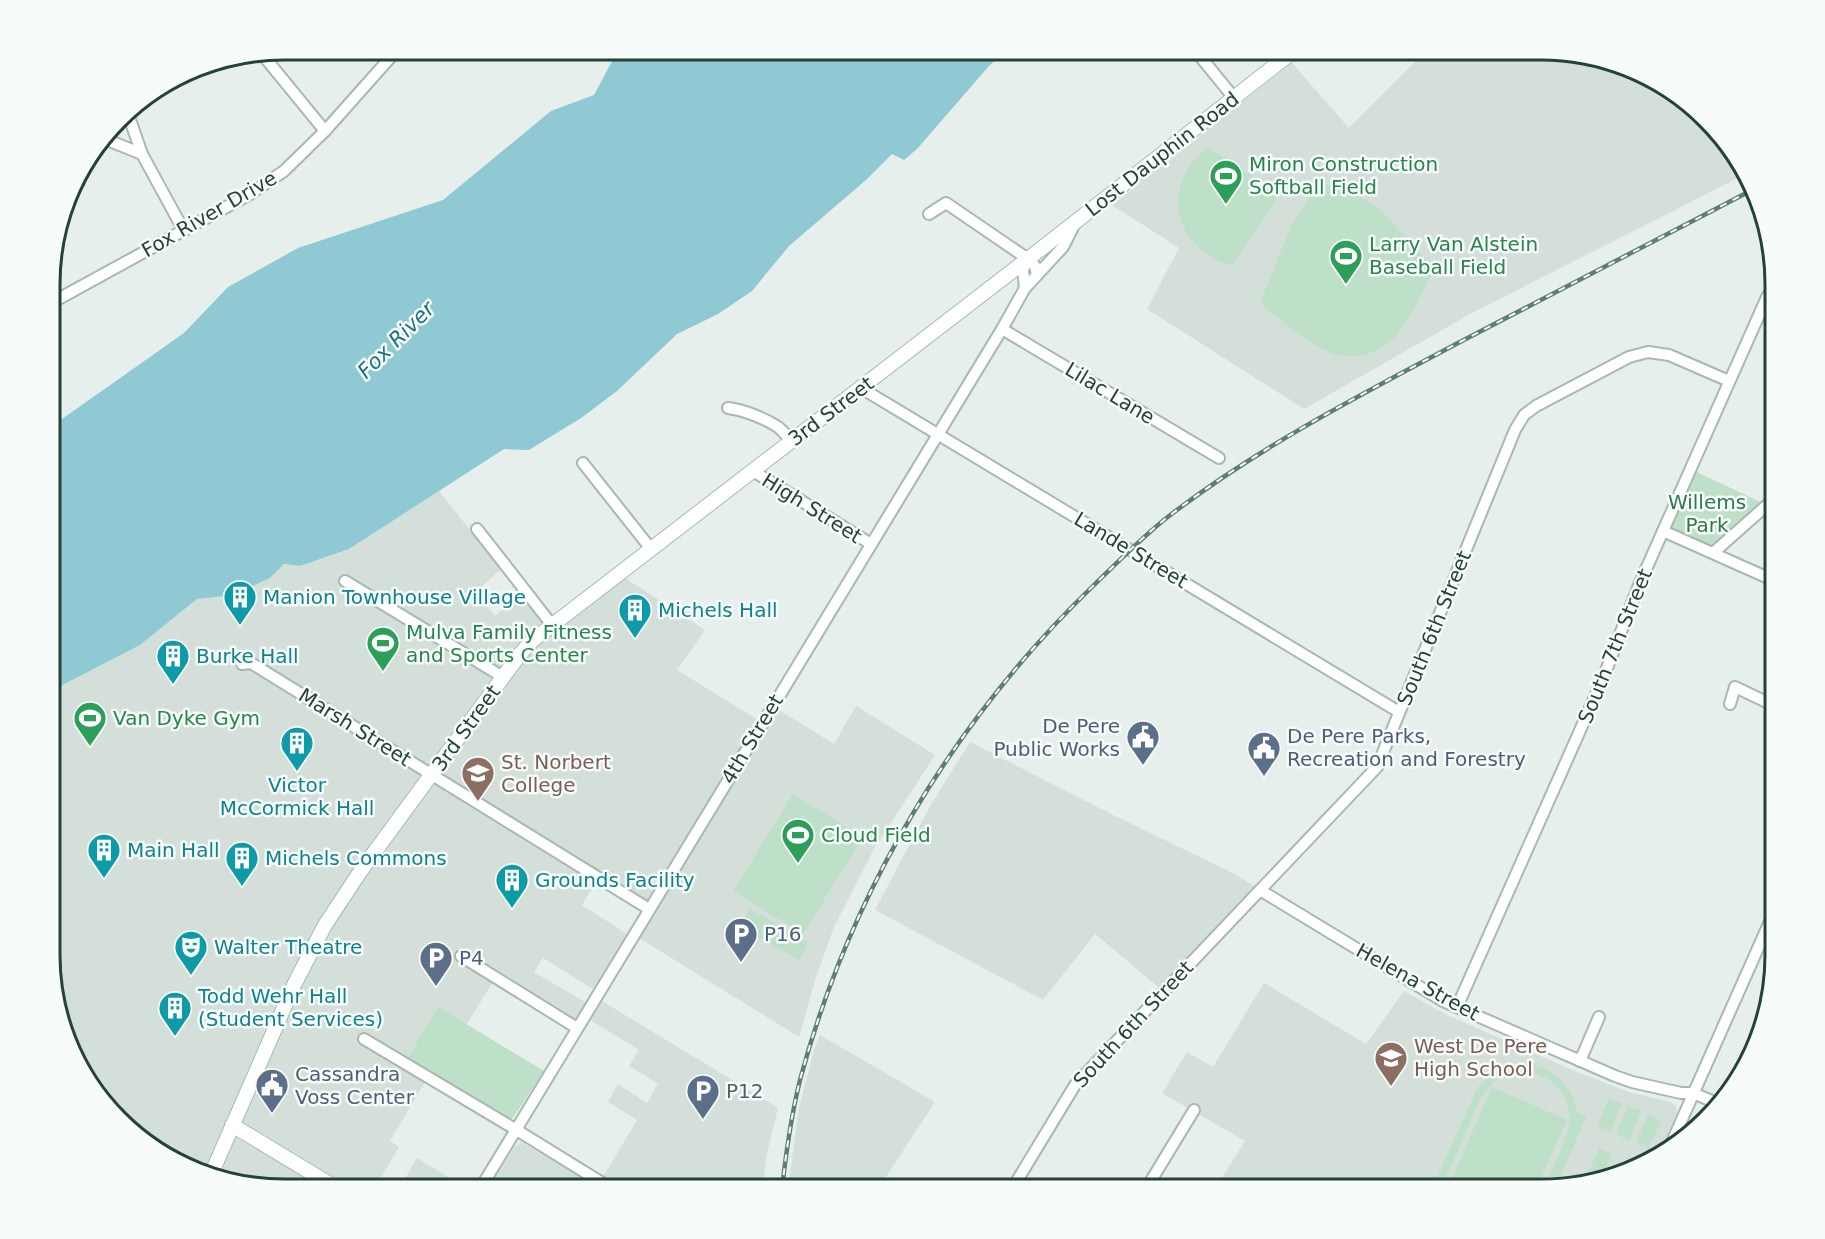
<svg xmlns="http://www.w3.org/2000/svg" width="1825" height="1239" font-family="'DejaVu Sans',sans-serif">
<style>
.built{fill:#d4dfda}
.green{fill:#bfe0c8}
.water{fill:#8ec9d4}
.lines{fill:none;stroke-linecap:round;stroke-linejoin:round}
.street-casing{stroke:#a8b8b2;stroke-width:14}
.secondary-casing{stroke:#a4bbb3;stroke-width:16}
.street{stroke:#fff;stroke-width:10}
.secondary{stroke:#fff;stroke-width:14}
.rail-casing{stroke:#5f7d75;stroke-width:4.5}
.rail{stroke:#f7fbf9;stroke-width:2;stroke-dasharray:7;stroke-linecap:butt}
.labels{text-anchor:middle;stroke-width:5;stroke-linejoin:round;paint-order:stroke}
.street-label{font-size:20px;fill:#24423a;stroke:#f7fbf9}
.leisure-label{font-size:20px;fill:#27864d;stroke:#f7fbf9;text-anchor:start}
.park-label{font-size:20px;fill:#2d7a4b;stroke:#f7fbf9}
.culture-label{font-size:20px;fill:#0d838f;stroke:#f7fbf9;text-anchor:start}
.service-label{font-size:20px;fill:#4e5e75;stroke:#f7fbf9;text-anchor:start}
.education-label{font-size:20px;fill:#785e54;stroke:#f7fbf9;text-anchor:start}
.water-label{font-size:21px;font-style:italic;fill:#1c6f80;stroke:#f7fbf9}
.rim{fill:none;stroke:#24423a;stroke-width:3}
</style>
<rect width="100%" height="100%" fill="#e6efeb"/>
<!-- built -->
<g class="built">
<polygon points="1403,50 1556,50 1617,62 1684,98 1746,174 1472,313 1304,409 1147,309 1179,248 1112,205 1292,63 1349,128 1417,60"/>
<polygon points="439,491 501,569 476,592 495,616 521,594 553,632 625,578 705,630 677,670 768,726 779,710 834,744 856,706 935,755 874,849 834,927 816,977 799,1037 639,938 658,907 601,873 582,905 627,934 593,989 543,958 534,972 597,1009 602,1001 778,1108 767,1153 762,1189 488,1189 514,1147 521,1142 597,1187 637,1120 608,1102 618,1084 647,1103 658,1084 629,1066 639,1050 579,1013 575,1018 571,1019 497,975 467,1024 438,1008 402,1068 425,1082 390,1141 399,1147 374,1189 349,1189 316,1169 309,1180 323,1189 269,1189 208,1177 141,1141 81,1073 51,985 51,691 140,645 197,599 234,595 270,578 284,564 300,566 349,549"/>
<polygon points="970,742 1111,814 1235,874 1260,890 1163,991 1095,934 1043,1000 875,910 929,808"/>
<polygon points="1264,983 1366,1044 1404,991 1447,1015 1570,1069 1629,1092 1671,1102 1676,1106 1677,1112 1659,1154 1645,1165 1542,1189 1215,1189 1245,1141 1162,1093 1187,1052 1213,1067"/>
<polygon points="820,1035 935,1102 878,1189 788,1189 799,1108 814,1050"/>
<polygon points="417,1158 463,1186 466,1189 399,1189"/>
</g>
<!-- green -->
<g class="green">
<path d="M1208,147L1274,190L1276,200L1232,265C1173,250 1159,184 1208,147Z"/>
<path d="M1336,182L1378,208L1435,268C1423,290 1412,317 1396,336C1389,344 1382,348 1373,352C1329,370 1291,327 1260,303L1291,225L1318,186Z"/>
<polygon points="1690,469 1767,505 1713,553 1663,531"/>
<polygon points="793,794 863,837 803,934 733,891"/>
<polygon points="750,909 808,942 799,960 740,927"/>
<polygon points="438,1007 544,1071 513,1118 508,1119 498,1114 407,1059"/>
<path d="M1520,1064C1549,1064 1572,1082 1577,1112L1587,1116L1556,1186L1542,1189C1551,1171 1568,1140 1569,1121C1572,1079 1520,1056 1491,1085C1480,1096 1475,1112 1469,1126C1460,1147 1450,1168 1441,1189H1432L1477,1088C1489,1074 1502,1066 1520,1064Z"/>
<polygon points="1492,1087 1567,1120 1536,1189 1447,1189"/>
<polygon points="1609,1098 1622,1103 1610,1131 1597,1126"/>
<polygon points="1628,1106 1641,1111 1629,1140 1616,1135"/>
<polygon points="1648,1115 1661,1121 1649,1148 1636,1142"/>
<polygon points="1599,1148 1612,1154 1603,1175 1590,1178 1587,1176"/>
</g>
<!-- water -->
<polygon class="water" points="618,50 1006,50 989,66 917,149 904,160 892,154 866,180 789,246 752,291 718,314 677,334 617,391 581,418 529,450 504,449 349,549 300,566 284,564 270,578 234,595 197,599 140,645 51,691 51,413 62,419 184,333 228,287 298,248 443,200 551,111 594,95"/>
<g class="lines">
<defs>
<g id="street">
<polyline points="1195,50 1234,98"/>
<polyline points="262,54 325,131"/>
<polyline points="105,139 142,154 127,111"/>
<polyline points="142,154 184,231"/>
<polyline points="1037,275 1063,247 1074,225"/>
<polyline points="1025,288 1023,270 1028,259"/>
<polyline points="51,303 250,194 284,171 325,131 397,50"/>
<polyline points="1002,329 1219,458"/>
<polyline points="861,388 1399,712"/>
<path d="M728,408C744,410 764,418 778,427C783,431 787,436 791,441"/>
<polyline points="583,463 651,549"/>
<polyline points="753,471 871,544"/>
<polyline points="477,529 552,625"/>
<polyline points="1663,531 1775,581"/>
<polyline points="1713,553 1775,498"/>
<polyline points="345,581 503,677"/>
<polyline points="242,664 251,663 649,909"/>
<polyline points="1730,704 1735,687 1775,706"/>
<polyline points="1260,890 1443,1001 1615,1076 1632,1082 1681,1093 1693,1093 1719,1104"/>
<polyline points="461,956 577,1028"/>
<polyline points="1457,1007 1602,681 1639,585 1767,297 1775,286"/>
<polyline points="364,1039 515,1129 612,1189"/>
<polyline points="1580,1061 1599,1017"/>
<polyline points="1671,1144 1775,910"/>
<polyline points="480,1189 1002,329 1025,288 1037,275 1035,266 1028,259 946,203 929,214"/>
<polyline points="1012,1189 1075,1085 1377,767 1515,430 1524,415 1536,406 1629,357 1648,352 1669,355 1729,381"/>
<polyline points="1146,1189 1194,1110"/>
</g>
<g id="secondary">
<polyline points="232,1125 338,1189"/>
<polyline points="210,1177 294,985 325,925 362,869 503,677 521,653 533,640 1028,259 1295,50"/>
</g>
</defs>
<!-- street casing -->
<use href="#street" class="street-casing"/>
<!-- secondary casing -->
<use href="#secondary" class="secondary-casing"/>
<!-- street -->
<use href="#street" class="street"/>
<!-- secondary -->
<use href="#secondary" class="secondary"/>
<defs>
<path id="rail" d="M782,1189C786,1153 791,1116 800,1080C850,893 954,720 1093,586C1118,562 1142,537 1169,516C1259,447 1360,395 1460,342C1558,291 1656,240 1754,189"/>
</defs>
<!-- rail casing -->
<use href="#rail" class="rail-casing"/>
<!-- rail -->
<use href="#rail" class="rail"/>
</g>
<!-- icons -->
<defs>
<symbol id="stadium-pin" viewBox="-11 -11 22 30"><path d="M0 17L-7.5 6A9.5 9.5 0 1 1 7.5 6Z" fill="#2e9e5b" stroke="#f7fbf9"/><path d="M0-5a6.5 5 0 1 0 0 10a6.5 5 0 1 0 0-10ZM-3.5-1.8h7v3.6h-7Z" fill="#fff"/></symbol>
<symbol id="building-pin" viewBox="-11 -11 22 30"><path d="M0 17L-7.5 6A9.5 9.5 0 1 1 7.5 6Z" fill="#0f9aa8" stroke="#f7fbf9"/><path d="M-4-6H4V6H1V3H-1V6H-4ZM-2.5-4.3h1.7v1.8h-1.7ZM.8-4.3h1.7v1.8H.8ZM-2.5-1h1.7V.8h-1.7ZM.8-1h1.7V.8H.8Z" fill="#fff"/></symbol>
<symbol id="civic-pin" viewBox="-11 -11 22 30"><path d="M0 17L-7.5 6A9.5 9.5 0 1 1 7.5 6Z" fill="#5c6f8a" stroke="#f7fbf9"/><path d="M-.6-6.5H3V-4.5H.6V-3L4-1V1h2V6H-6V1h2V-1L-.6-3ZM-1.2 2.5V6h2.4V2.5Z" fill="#fff"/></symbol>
<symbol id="university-pin" viewBox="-11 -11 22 30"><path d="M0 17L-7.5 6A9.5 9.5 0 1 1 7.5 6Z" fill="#8d6e63" stroke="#f7fbf9"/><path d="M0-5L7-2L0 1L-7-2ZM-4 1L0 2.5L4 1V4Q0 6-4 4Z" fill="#fff"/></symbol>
<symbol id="parking-pin" viewBox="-11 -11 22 30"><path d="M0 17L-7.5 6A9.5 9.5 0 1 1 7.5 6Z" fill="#5c6f8a" stroke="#f7fbf9"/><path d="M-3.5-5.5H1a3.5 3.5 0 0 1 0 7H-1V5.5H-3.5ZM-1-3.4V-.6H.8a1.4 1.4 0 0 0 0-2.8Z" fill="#fff"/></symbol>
<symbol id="theatre-pin" viewBox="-11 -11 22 30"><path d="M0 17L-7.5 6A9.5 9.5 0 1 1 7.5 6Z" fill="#0f9aa8" stroke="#f7fbf9"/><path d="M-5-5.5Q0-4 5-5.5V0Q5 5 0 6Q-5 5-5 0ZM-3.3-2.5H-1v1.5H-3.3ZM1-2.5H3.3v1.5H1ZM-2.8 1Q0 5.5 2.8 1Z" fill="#fff"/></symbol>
<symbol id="school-pin" viewBox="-11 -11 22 30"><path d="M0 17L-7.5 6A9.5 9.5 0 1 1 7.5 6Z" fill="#8d6e63" stroke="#f7fbf9"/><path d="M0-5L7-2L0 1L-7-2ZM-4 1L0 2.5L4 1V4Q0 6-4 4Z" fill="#fff"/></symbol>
</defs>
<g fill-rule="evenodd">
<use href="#stadium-pin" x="1207" y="157" width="38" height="52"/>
<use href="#stadium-pin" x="1327" y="237" width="38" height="52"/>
<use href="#building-pin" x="221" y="578" width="38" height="52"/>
<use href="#building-pin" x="616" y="591" width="38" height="52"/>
<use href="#stadium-pin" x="364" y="624" width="38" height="52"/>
<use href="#building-pin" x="154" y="637" width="38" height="52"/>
<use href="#stadium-pin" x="71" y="699" width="38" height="52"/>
<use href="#civic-pin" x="1124" y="718" width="38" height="52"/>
<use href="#building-pin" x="278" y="724" width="38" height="52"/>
<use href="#civic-pin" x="1245" y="729" width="38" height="52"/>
<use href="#university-pin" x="459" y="754" width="38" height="52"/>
<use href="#stadium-pin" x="779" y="816" width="38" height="52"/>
<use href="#building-pin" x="85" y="831" width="38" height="52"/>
<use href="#building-pin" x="223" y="839" width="38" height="52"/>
<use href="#building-pin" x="493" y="861" width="38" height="52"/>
<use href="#parking-pin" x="722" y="915" width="38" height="52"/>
<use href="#theatre-pin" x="172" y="928" width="38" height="52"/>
<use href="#parking-pin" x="417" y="939" width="38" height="52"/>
<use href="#building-pin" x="156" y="989" width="38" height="52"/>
<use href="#school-pin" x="1372" y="1039" width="38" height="52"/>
<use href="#civic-pin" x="253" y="1066" width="38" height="52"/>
<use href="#parking-pin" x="684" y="1072" width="38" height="52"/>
</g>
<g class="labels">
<!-- street labels -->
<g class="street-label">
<text transform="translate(1162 154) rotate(-38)" y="7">Lost Dauphin Road</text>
<text transform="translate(209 214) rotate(-30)" y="7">Fox River Drive</text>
<text transform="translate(1110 393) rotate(31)" y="7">Lilac Lane</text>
<text transform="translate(831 411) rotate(-37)" y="7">3rd Street</text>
<text transform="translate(812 508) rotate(32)" y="7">High Street</text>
<text transform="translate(1131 550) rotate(31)" y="7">Lande Street</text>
<text transform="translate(1434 628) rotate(-68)" y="7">South 6th Street</text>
<text transform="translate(1615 646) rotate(-68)" y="7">South 7th Street</text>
<text transform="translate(355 727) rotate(32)" y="7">Marsh Street</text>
<text transform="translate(466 728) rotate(-54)" y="7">3rd Street</text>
<text transform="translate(752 739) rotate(-59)" y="7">4th Street</text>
<text transform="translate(1418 982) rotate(29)" y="7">Helena Street</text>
<text transform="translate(1133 1024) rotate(-47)" y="7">South 6th Street</text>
</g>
<!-- leisure labels -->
<g class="leisure-label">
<text x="1249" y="171">Miron Construction<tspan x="1249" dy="23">Softball Field</tspan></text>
<text x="1369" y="251">Larry Van Alstein<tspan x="1369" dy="23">Baseball Field</tspan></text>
<text x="406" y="639">Mulva Family Fitness<tspan x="406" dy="23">and Sports Center</tspan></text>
<text x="113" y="725">Van Dyke Gym</text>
<text x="821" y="842">Cloud Field</text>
</g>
<!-- park labels -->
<g class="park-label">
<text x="1707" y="509">Willems<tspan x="1707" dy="23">Park</tspan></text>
</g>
<!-- culture labels -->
<g class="culture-label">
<text x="263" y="604">Manion Townhouse Village</text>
<text x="658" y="617">Michels Hall</text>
<text x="196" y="663">Burke Hall</text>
<text x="297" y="792" text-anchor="middle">Victor<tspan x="297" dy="23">McCormick Hall</tspan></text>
<text x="127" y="857">Main Hall</text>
<text x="265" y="865">Michels Commons</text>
<text x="535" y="887">Grounds Facility</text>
<text x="214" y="954">Walter Theatre</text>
<text x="198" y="1003">Todd Wehr Hall<tspan x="198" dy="23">(Student Services)</tspan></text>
</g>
<!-- service labels -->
<g class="service-label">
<text x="1120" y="733" text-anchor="end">De Pere<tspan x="1120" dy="23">Public Works</tspan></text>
<text x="1287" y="743">De Pere Parks,<tspan x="1287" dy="23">Recreation and Forestry</tspan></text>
<text x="764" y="941">P16</text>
<text x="459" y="965">P4</text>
<text x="295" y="1081">Cassandra<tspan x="295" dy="23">Voss Center</tspan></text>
<text x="726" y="1098">P12</text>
</g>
<!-- education labels -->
<g class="education-label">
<text x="501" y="769">St. Norbert<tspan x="501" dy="23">College</tspan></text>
<text x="1414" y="1053">West De Pere<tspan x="1414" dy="23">High School</tspan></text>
</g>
<!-- water labels -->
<g class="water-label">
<text transform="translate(396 340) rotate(-45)" y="7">Fox River</text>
</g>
</g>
<!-- crop -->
<path d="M0 0H1825V1239H0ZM284 60H1541A224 224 0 0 1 1765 284V955A224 224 0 0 1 1541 1179H284A224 224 0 0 1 60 955V284A224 224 0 0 1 284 60Z" fill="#f7fbf9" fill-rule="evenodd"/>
<path class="rim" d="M284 60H1541A224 224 0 0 1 1765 284V955A224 224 0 0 1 1541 1179H284A224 224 0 0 1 60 955V284A224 224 0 0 1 284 60Z"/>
</svg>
